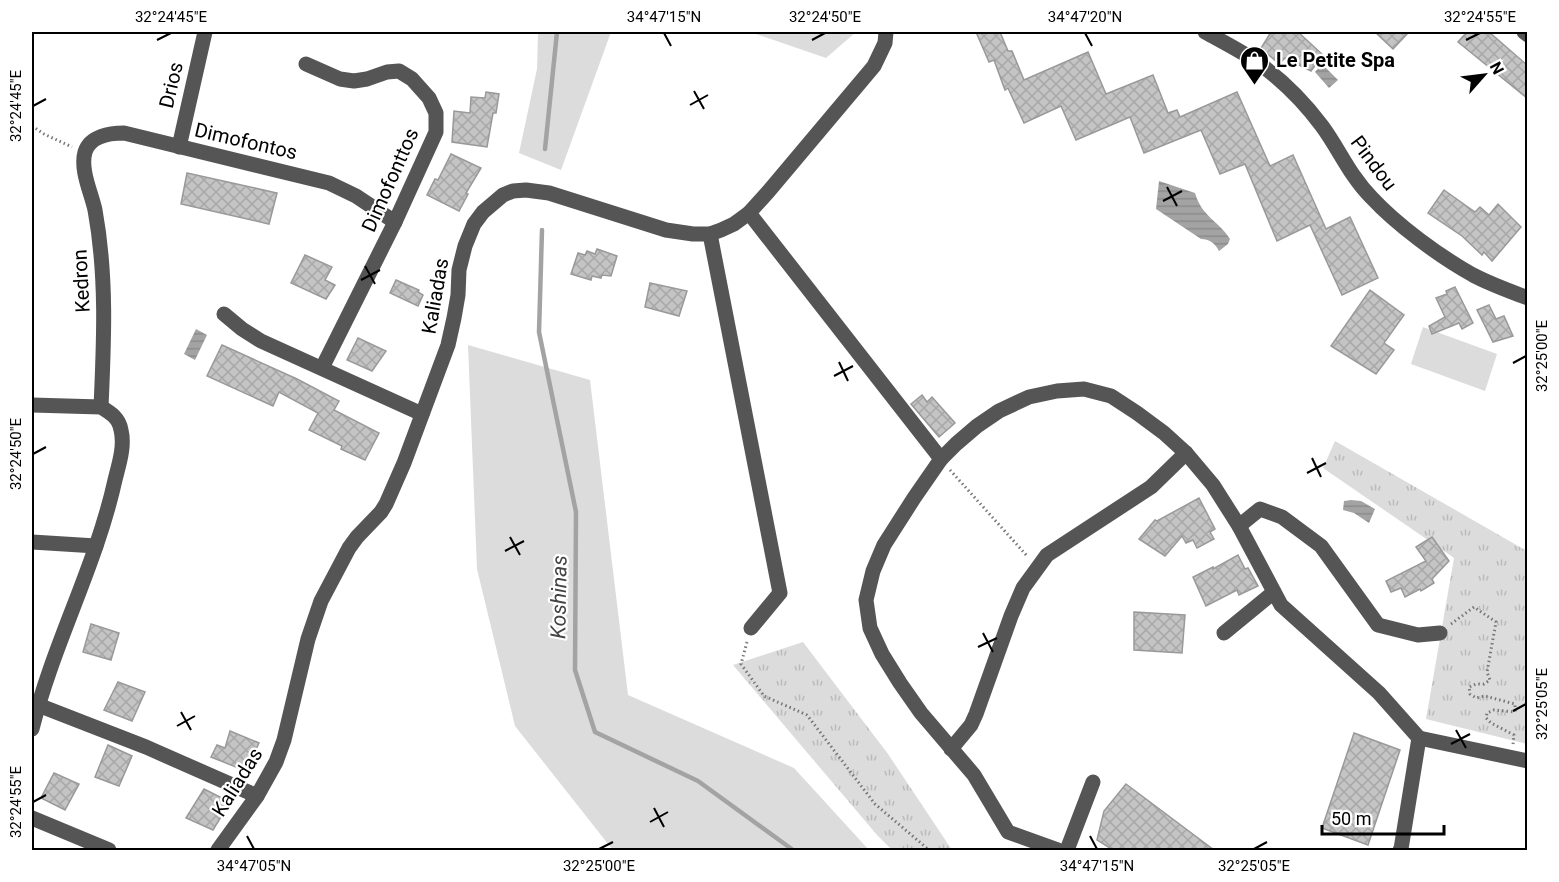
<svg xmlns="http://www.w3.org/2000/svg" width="1559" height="882" font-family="Roboto,sans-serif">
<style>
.grass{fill:#dcdcdc}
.park{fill:url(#park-tufts)}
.water{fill:url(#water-rules)}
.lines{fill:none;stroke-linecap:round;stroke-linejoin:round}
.stream{stroke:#a3a3a3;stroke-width:4.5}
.building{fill:url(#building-cross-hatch);stroke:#999;stroke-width:1.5}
.path{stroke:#777;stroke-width:3;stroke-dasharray:1.5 3;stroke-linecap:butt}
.minor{stroke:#555;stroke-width:15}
.ticks{fill:none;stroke:#000;stroke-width:2}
.labels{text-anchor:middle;stroke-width:4.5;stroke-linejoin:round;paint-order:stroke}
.poi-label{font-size:20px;font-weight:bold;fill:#000;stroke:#fff;text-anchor:start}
.street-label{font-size:20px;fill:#000;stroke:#fff}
.water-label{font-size:21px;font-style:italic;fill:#444;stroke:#fff}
.neatline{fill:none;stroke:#000;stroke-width:2}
.ticks-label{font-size:15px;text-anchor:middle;fill:#000}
</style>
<defs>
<pattern id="park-tufts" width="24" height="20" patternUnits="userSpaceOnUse" patternTransform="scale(1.5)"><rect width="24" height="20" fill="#dcdcdc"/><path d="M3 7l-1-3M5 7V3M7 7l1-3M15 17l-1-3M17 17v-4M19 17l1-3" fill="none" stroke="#bbb"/></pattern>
<pattern id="water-rules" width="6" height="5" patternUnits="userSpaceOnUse" patternTransform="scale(1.5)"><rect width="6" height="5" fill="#a3a3a3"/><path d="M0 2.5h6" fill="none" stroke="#8b8b8b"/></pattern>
<pattern id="building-cross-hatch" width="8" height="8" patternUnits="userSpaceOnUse" patternTransform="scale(1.5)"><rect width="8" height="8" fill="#c4c4c4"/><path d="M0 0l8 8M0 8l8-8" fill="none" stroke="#a7a7a7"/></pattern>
</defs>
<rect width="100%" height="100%" fill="#fff"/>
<!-- grass -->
<g class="grass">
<polygon points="538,32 611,32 561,170 519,153 537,69"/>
<polygon points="750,32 856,32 826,58"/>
<polygon points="1423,327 1497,354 1485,391 1411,364"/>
<polygon points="468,345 590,380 628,695 794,768 869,850 608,850 612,849 515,726 477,569"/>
</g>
<!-- park -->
<g class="park">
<polygon points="1335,441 1527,551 1527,744 1426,719 1454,558 1323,468"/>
<polygon points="803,642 888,754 952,850 892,850 877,835 733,665"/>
</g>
<!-- water -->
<g class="water">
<polygon points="1322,64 1338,80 1329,88 1315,72"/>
<path d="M1159,181L1195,193C1202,217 1218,220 1230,239L1228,244L1219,251C1215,243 1209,239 1201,239L1156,209Z"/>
<polygon points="196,329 207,335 195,360 184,354"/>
<polygon points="1351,500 1361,501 1375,509 1369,523 1354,513 1343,510 1344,501"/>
</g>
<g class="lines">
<!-- stream -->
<g class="stream">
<polyline points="545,149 557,32"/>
<polyline points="542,230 539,332 576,512 575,670 595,732 698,781 793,850"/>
</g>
</g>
<!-- building -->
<g class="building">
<polygon points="976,32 1000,32 1008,51 1012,51 1024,80 1088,52 1106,94 1153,75 1168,113 1177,110 1180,117 1237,92 1270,166 1293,155 1326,229 1350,217 1378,278 1342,295 1310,225 1277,241 1245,164 1220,174 1201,130 1144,153 1130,117 1076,140 1061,106 1024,123 1008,88 1005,90 994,60 989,62"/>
<polygon points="1271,32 1298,32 1323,55 1311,71 1285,58 1279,64 1261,48"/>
<polygon points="1375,32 1409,32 1393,49"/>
<polygon points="1467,32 1489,32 1527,65 1527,98 1458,42"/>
<polygon points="486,92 499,94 496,113 493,113 487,147 452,142 454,111 470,113 471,97 485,98"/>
<polygon points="451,154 481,168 466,193 468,194 459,211 427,195 435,179 438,180"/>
<polygon points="187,173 277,193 269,224 181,204"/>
<polygon points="1444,190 1475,212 1480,207 1489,215 1498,204 1521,227 1492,261 1484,252 1482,255 1462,236 1428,213"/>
<polygon points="597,249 617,256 611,276 602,275 601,278 592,276 591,280 571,274 578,253 585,255 587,251 595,254"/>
<polygon points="305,255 332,267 325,280 335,285 326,299 291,283"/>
<polygon points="396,280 419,290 418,292 423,295 418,306 390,293"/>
<polygon points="650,283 687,291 679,316 645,307"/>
<polygon points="1455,287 1473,323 1462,329 1459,323 1432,334 1429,326 1445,317 1436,298 1447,294 1446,291"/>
<polygon points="1370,290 1404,315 1384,343 1394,350 1376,374 1331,346"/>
<polygon points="1489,305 1496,319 1504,316 1513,336 1493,342 1477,310"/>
<polygon points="358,338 386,351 372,371 347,360"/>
<polygon points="222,345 297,379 339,401 334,410 379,433 365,460 341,449 342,446 309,430 318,413 279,392 273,406 207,376"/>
<polygon points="922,395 927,402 932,397 955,423 939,437 911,404"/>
<polygon points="1199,498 1215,529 1210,532 1214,539 1197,548 1193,540 1186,543 1182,536 1165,556 1139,539 1155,520 1157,521"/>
<polygon points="1432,537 1449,561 1432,579 1434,583 1421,591 1420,589 1405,597 1401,588 1391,592 1386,581 1426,561 1416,547"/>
<polygon points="1238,555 1245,569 1248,568 1258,586 1239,595 1237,590 1206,606 1193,577 1213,567 1213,569"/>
<polygon points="1134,612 1185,615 1182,653 1134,650"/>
<polygon points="91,624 119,633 111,660 83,652"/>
<polygon points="118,682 145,692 132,721 104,710"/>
<polygon points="230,731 259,743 246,771 211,757 217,745 225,748"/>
<polygon points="1354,733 1400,750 1368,845 1322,828"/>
<polygon points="108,745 132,756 119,786 95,777"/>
<polygon points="54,773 79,784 65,810 41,798"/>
<polygon points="1126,784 1214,850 1113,850 1097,840 1104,811"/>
<polygon points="204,789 230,802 213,830 186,818"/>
</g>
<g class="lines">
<!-- path -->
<g class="path">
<polyline points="32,126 44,134 72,147"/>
<polyline points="950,470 1028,557"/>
<polyline points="1451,624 1474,607 1496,622 1487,672 1490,680 1484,684 1476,684 1469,687 1470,694 1476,698 1485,696 1515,704 1515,712 1494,710 1487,713 1486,718 1491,723 1514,735 1513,744"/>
<polyline points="747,642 741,664 764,696 807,715 875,804 929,850"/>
</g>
<!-- minor -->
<g class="minor">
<path d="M1205,32C1223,42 1243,52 1260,64C1283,81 1305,103 1322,126C1339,149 1350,176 1371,197C1397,225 1439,256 1473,275C1490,284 1509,291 1528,298"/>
<polyline points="1524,32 1528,35"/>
<polyline points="306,64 340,79 354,81 367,79 387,72 399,71 412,79 429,98 436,113 436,132 395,222 322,368"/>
<polyline points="179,147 205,32"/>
<polyline points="749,213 941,459"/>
<polyline points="710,234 780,593 751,628"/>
<polyline points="224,314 242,329 261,341 422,414"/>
<path d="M32,405L101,407C111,413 119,418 121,430C125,446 119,464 115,480C96,566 53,644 32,729"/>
<path d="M101,407C104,341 107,276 95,210C91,192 80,170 85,152C90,136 110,133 124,133L329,183L356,196L395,222"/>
<polyline points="1239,526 1260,509 1282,517 1321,546 1378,625 1418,635 1440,633"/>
<polyline points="32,542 96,546"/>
<polyline points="1224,633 1274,592"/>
<polyline points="38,705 146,747 257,796"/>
<polyline points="1419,738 1528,761"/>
<polyline points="951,749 971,725 976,714 1011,616 1023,588 1047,555 1151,487 1186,453"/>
<polyline points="32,818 109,850"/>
<polyline points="218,850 257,796 276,762 284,740 308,639 321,601 349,548 357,537 381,512 386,504 404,463 448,345 454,318 458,295 459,270 465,246 474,224 483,212 503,195 513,191 526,190 549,193 666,230 693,234 710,234 721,230 734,224 749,213 768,192 874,66 885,43 886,32"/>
<polyline points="1058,850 1008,832 974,775 921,713 900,683 882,654 870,628 866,600 873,571 884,545 914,498 941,459 956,444 977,426 999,411 1029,397 1057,391 1084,389 1111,396 1137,413 1164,433 1186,453 1213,485 1239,526 1281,605 1379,693 1419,738 1401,849 1400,850"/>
<polyline points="1067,850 1093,782"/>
</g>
</g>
<!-- ticks -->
<path class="ticks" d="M664,33L671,46M1085,33L1092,46M157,40L171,33M812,40L825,33M1466,40L1480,33M694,91L704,109M690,105L708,95M33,106L46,99M1167,187L1177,206M1163,201L1182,191M365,266L375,284M361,280L380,270M839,362L848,381M1513,363L1526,356M834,376L853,366M33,454L46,447M1312,458L1321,477M1307,473L1326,463M510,537L520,555M505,551L524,541M983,633L993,652M978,647L997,638M1513,711L1526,704M181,712L191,730M177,726L195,716M1456,730L1466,748M1451,744L1470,734M33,802L46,795M654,808L664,827M650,822L668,812M247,836L254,849M1090,836L1097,849M599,849L613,842M1254,849L1267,842"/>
<!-- icons -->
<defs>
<symbol id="shop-pin" viewBox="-11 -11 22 30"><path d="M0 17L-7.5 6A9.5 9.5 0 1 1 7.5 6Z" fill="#000" stroke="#fff"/><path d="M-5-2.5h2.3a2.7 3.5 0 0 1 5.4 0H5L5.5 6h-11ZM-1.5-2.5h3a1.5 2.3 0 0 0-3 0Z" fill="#fff"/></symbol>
</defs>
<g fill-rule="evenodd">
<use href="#shop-pin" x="1238" y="44" width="33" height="45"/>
</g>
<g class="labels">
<!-- poi labels -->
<g class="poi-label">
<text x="1276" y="67">Le Petite Spa</text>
</g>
<!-- street labels -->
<g class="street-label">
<text transform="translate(171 85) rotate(-77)" y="7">Drios</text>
<text transform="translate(246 141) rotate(13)" y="7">Dimofontos</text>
<text transform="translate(1374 163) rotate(53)" y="7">Pindou</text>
<text transform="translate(390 180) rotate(-66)" y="7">Dimofonttos</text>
<text transform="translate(81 281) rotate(-93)" y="7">Kedron</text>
<text transform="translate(435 296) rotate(-80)" y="7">Kaliadas</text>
<text transform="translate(237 782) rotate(-58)" y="7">Kaliadas</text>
</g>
<!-- water labels -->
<g class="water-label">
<text transform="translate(559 597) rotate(-89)" y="7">Koshinas</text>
</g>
</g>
<!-- border -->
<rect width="1559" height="882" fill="none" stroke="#ffffff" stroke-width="66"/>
<!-- north arrow -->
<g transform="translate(1484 75) rotate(62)" stroke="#ffffff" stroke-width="4.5" paint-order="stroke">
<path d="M0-4.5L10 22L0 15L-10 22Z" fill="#000000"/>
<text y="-9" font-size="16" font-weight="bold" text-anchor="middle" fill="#000000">N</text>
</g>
<!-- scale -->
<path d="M1322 825v9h122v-9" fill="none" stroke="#000000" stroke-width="3"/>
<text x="1331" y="825" font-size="18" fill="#000000" stroke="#ffffff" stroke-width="4.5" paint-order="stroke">50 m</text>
<rect x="33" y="33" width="1493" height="816" class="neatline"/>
<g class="ticks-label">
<text x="171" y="22">32°24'45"E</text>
<text x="664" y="22">34°47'15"N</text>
<text x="825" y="22">32°24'50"E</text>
<text x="1085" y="22">34°47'20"N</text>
<text x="1480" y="22">32°24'55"E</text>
<text transform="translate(16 106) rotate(-90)" y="5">32°24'45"E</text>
<text transform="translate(1542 356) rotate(-90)" y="5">32°25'00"E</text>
<text transform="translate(16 454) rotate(-90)" y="5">32°24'50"E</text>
<text transform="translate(1542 704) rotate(-90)" y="5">32°25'05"E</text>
<text transform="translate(16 802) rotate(-90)" y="5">32°24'55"E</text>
<text x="254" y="871">34°47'05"N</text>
<text x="599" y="871">32°25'00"E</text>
<text x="1097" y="871">34°47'15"N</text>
<text x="1254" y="871">32°25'05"E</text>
</g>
</svg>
